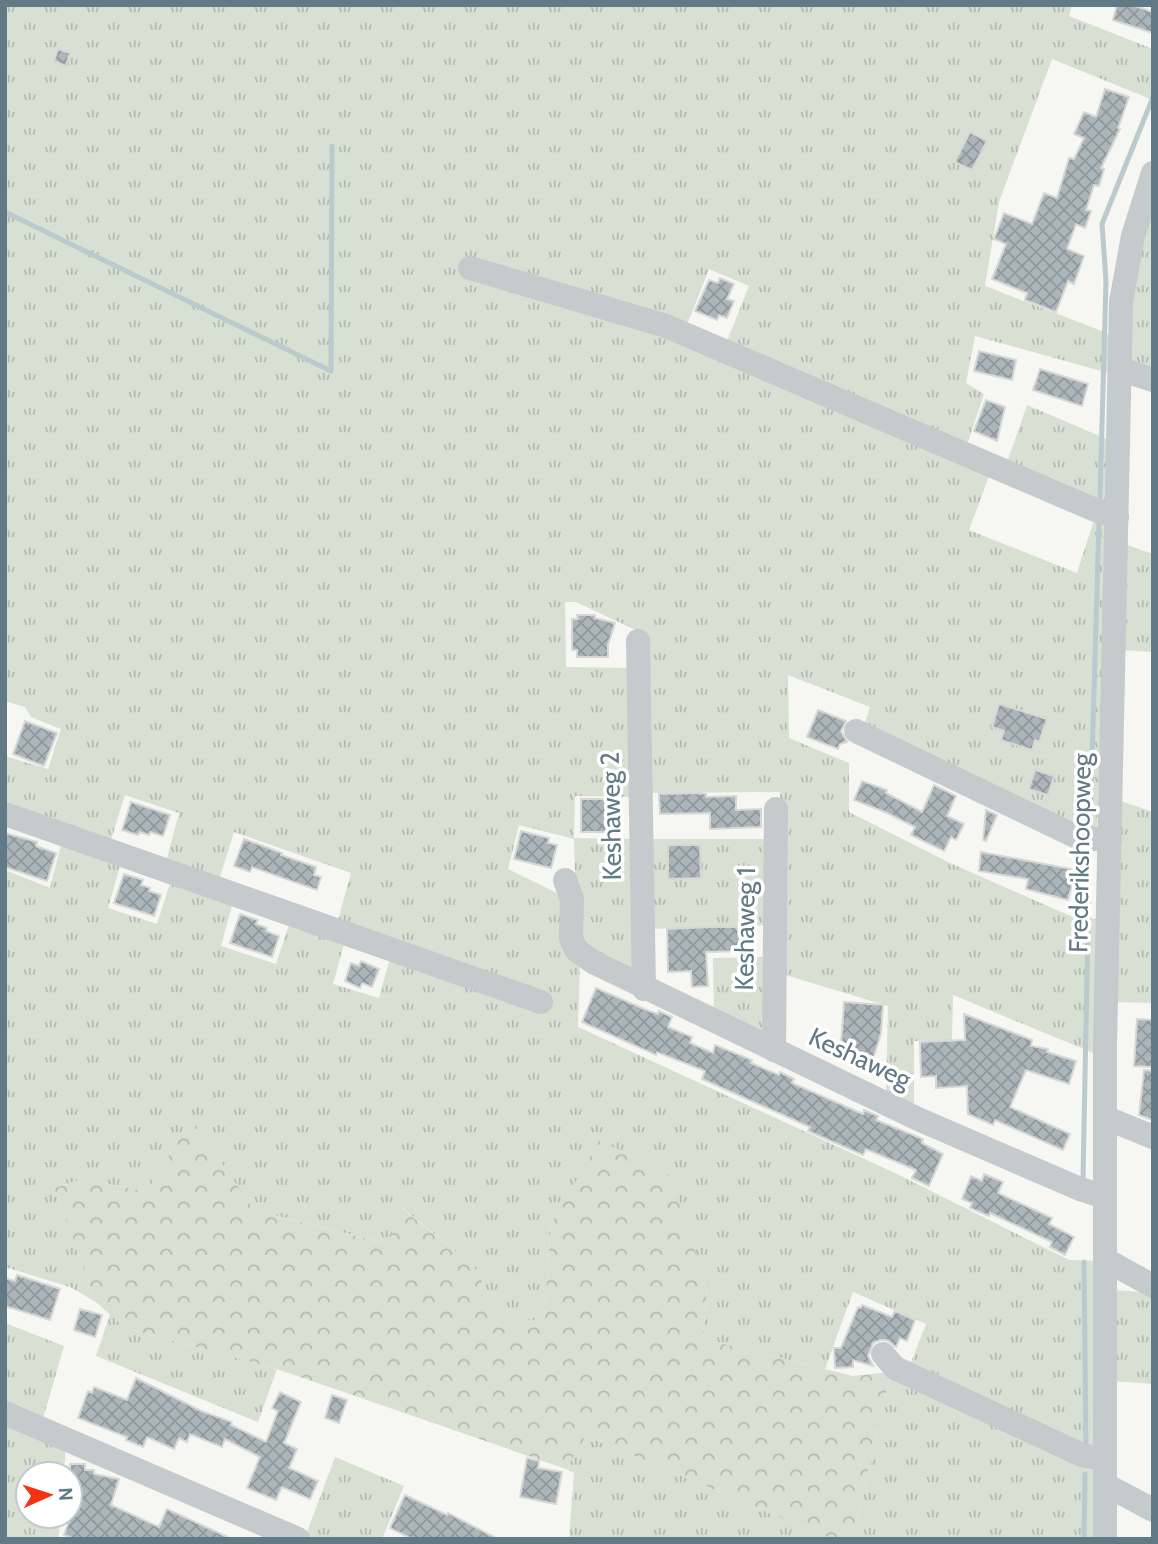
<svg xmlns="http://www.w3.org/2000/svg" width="1158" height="1544" font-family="Cabin,sans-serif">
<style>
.grass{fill:url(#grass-tufts)}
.forest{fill:url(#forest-crowns)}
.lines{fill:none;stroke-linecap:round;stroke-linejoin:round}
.stream{stroke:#bbcacd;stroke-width:5}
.building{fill:url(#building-cross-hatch);stroke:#d7d7d5;stroke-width:2}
.minor{stroke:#c5cacc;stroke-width:24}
.labels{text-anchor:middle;stroke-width:7;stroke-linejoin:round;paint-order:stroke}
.street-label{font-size:26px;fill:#627a86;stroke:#fff}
</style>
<defs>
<pattern id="grass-tufts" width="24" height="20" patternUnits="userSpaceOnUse" patternTransform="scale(1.75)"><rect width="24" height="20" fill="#d8dfd3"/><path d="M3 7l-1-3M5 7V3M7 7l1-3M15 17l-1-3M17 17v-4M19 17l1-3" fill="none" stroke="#b3bab1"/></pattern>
<pattern id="forest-crowns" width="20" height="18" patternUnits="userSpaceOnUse" patternTransform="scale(1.75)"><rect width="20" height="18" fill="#d8dfd3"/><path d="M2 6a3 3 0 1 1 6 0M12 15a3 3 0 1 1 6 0" fill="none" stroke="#b3bab1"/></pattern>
<pattern id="building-cross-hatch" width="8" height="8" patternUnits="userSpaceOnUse" patternTransform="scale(1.75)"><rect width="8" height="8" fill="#acb6ba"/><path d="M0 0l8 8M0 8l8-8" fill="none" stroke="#8f999d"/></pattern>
</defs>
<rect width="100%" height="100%" fill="#f6f6f2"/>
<!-- grass -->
<g class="grass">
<polygon points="5,5 1072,5 1069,16 1153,49 1153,100 1052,59 999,202 985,286 1112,335 1112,374 975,336 966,383 984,394 966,448 725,346 749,286 709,269 685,330 991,471 969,530 1077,573 1095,517 1109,518 1097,833 862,731 870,707 788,675 789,738 849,763 849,812 950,863 1075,918 1101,919 1098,1055 953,995 952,1040 914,1041 914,1112 886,1098 888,1006 779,973 780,792 646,793 644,634 576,602 565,602 566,667 632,668 635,797 575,796 574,838 636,839 640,982 577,944 574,839 519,825 508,869 569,899 580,961 578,1027 897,1174 1069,1260 1097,1261 1099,1450 908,1370 926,1324 853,1292 825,1369 703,1339 707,1285 551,1224 544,1320 504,1322 472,1264 401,1207 389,1244 254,1210 191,1119 147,1192 83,1179 54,1188 96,1302 70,1287 5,1267 5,870 50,888 62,841 122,859 108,908 157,924 172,877 234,898 221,946 276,964 291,919 346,937 333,984 379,998 391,955 337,924 351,873 234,832 219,880 166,862 179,813 125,795 110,843 5,808 5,756 48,769 61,729 31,717 25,707 5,701"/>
<polygon points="1153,193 1153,373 1125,367 1132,273"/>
<polygon points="1027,405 1109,440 1107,505 1005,468"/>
<polygon points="1124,544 1153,554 1153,652 1121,650"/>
<polygon points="1118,800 1153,812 1153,1003 1114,1002"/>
<polygon points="646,839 771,839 771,925 647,929"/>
<polygon points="769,957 770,1042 714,1015 713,958"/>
<polygon points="1113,1290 1140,1292 1153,1298 1153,1384 1112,1381"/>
<polygon points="110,1314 125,1328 277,1369 258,1422 96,1356"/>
<polygon points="5,1323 64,1346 42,1422 5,1408"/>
<polygon points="891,1372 1093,1462 1097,1539 852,1539"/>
<polygon points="5,1419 66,1444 64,1474 28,1474 28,1516 60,1516 59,1537 62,1539 5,1539"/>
<polygon points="586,1436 832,1539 569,1539 574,1473 566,1469"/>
<polygon points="335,1457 404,1486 382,1539 316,1539 306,1535"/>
</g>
<!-- forest -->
<polygon class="forest" points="191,1118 254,1210 388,1244 400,1207 472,1264 505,1322 544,1319 551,1224 599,1141 667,1170 707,1285 703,1339 853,1376 891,1372 852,1539 832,1539 586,1436 566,1469 277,1369 125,1328 96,1302 54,1188 83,1179 147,1192"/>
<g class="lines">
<!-- stream -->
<g class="stream">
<polyline points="5,212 331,371 332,146"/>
<polyline points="1100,496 1106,281 1102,224 1153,97"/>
<polyline points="1090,826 1099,523"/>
<polyline points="1083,1180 1089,872"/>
<polyline points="1084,1262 1086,1447"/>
<polyline points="1084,1539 1085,1474"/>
</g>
</g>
<!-- building -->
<g class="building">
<polygon points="1117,5 1132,5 1153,12 1153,33 1113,20"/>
<polygon points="58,49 70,53 66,66 54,61"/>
<polygon points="1105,89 1129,97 1118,128 1120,129 1101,168 1104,169 1099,186 1094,185 1086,210 1091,211 1085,228 1076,224 1067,249 1084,256 1074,284 1068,281 1056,312 1025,300 1027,293 992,279 1006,244 994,239 1004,213 1032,224 1044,193 1057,198 1069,158 1074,159 1084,138 1074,134 1084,112 1096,117"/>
<polygon points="970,132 987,141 972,170 955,162"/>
<polygon points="720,278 734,284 727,299 734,301 727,318 719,315 717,320 695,311 709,280 718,283"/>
<polygon points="979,351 1016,360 1012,380 974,371"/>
<polygon points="1040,369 1088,384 1082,406 1033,390"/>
<polygon points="986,400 1005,407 997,441 974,431"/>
<polygon points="577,615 595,615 595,618 615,623 608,645 608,657 577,657 577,650 572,650 572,619 578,619"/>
<polygon points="999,704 1047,719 1039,742 1035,740 1032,750 1001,740 1004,731 992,727"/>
<polygon points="818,710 846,721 841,731 847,742 840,744 838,749 807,737"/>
<polygon points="25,721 57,733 44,766 13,754"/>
<polygon points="1035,770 1054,776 1048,795 1029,789"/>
<polygon points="862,781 887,790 886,793 922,812 934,785 956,796 947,816 964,824 956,840 951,837 944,851 911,835 915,827 885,812 854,800"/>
<polygon points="700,793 706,794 706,797 736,796 736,810 761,809 761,827 710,829 710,813 660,814 659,794"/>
<polygon points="581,799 621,799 621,818 613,818 613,832 581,832"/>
<polygon points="131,802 170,815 163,836 150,832 149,835 140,832 138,835 122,830"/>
<polygon points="986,810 997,815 986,841 983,840"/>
<polygon points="521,831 549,838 548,843 557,845 551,868 514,859"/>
<polygon points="5,833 37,842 36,846 56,853 47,881 5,867"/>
<polygon points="244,839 282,853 281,855 316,867 314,875 321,877 317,890 252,867 250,872 234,866"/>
<polygon points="668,845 700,845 701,878 668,879"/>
<polygon points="981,852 1076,870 1068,900 1026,889 1028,879 979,871"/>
<polygon points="124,874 143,880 141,885 150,888 149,891 161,895 154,916 114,903"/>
<polygon points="240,914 258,920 256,924 267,928 266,931 279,936 272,957 230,943"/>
<polygon points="713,927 738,927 737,929 747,929 747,951 706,952 708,986 692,987 691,971 668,972 667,929"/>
<polygon points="361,961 379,969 372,987 362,983 360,988 345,981 351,963 359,966"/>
<polygon points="596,988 649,1011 658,1014 659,1011 672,1017 668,1027 692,1037 690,1043 713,1053 715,1045 752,1060 751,1063 779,1075 780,1072 794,1079 792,1083 863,1114 864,1110 878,1116 876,1120 923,1139 922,1143 943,1154 929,1186 912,1178 916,1170 866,1149 863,1155 808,1131 810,1127 702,1079 705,1071 657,1052 656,1055 582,1022"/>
<polygon points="844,1002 883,1005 881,1033 870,1069 841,1045"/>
<polygon points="964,1014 1032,1040 1031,1046 1048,1049 1047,1052 1076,1061 1069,1084 1026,1070 1010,1107 1070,1134 1063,1150 995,1120 993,1125 968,1114 967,1086 936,1088 936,1076 921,1077 920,1042 965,1040"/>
<polygon points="1137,1019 1153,1020 1153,1067 1134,1066"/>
<polygon points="1144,1070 1153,1071 1153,1120 1139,1115"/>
<polygon points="984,1174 1003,1182 998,1193 1052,1218 1049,1224 1074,1237 1065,1255 1050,1247 1052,1242 990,1213 989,1216 970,1208 972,1203 962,1199 971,1176 982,1181"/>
<polygon points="17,1275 60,1289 50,1320 5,1306 5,1278 15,1281"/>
<polygon points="862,1305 892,1317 895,1311 915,1320 907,1341 900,1338 896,1347 887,1340 880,1340 873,1343 868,1356 873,1366 853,1360 853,1367 835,1368 834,1348 841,1348 858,1307 861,1308"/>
<polygon points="80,1309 102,1315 95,1337 74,1330"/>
<polygon points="136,1378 201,1411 232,1422 231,1425 266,1442 278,1411 272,1408 280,1392 301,1402 284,1443 297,1449 289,1468 318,1481 310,1499 282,1487 276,1500 247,1488 260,1457 225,1439 222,1447 190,1434 187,1442 179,1438 174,1449 147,1437 143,1447 126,1440 127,1437 78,1418 88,1391 92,1393 94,1387 127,1400"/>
<polygon points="332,1395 347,1400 339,1423 325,1418"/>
<polygon points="527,1458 539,1461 538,1468 562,1472 556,1504 520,1497"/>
<polygon points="70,1464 85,1464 85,1470 94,1470 94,1474 119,1479 111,1505 159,1527 167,1509 232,1539 75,1539 64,1535 76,1501 70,1501"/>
<polygon points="405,1495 447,1515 448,1513 498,1539 412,1539 390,1528"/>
</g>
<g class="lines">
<!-- minor -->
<g class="minor">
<polyline points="470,268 666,326 1093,509 1117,517"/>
<polyline points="1120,369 1153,380"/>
<polyline points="638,641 644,989"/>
<polyline points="856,731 1079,838 1110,840"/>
<polyline points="5,814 541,1002"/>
<polyline points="565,880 572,899 571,938 576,950 595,963 918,1119 1080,1189 1105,1197"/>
<polyline points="774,1050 776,809"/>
<polyline points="1106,1118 1153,1137"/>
<polyline points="1106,1260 1153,1286"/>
<polyline points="883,1354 895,1368 1082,1455 1104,1459"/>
<polyline points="5,1413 298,1539"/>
<polyline points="1106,1485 1153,1510"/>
<polyline points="1105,1539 1105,1046 1121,302 1133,236 1153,173"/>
</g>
</g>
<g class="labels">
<!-- street labels -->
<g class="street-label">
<text transform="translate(611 816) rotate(-91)" y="9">Keshaweg 2</text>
<text transform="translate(1080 853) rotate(-89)" y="9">Frederikshoopweg</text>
<text transform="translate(745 929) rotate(-89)" y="9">Keshaweg 1</text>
<text transform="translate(860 1058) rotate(25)" y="9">Keshaweg</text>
</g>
</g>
<!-- border -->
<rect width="1158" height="1544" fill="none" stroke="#627a86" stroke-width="14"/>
<!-- north arrow -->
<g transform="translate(49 1495) rotate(87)"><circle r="33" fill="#ffffff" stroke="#c0cacf" stroke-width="2"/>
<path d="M0-5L12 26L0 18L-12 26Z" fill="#f43214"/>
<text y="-10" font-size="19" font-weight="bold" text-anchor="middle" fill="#627a86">N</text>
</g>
</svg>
